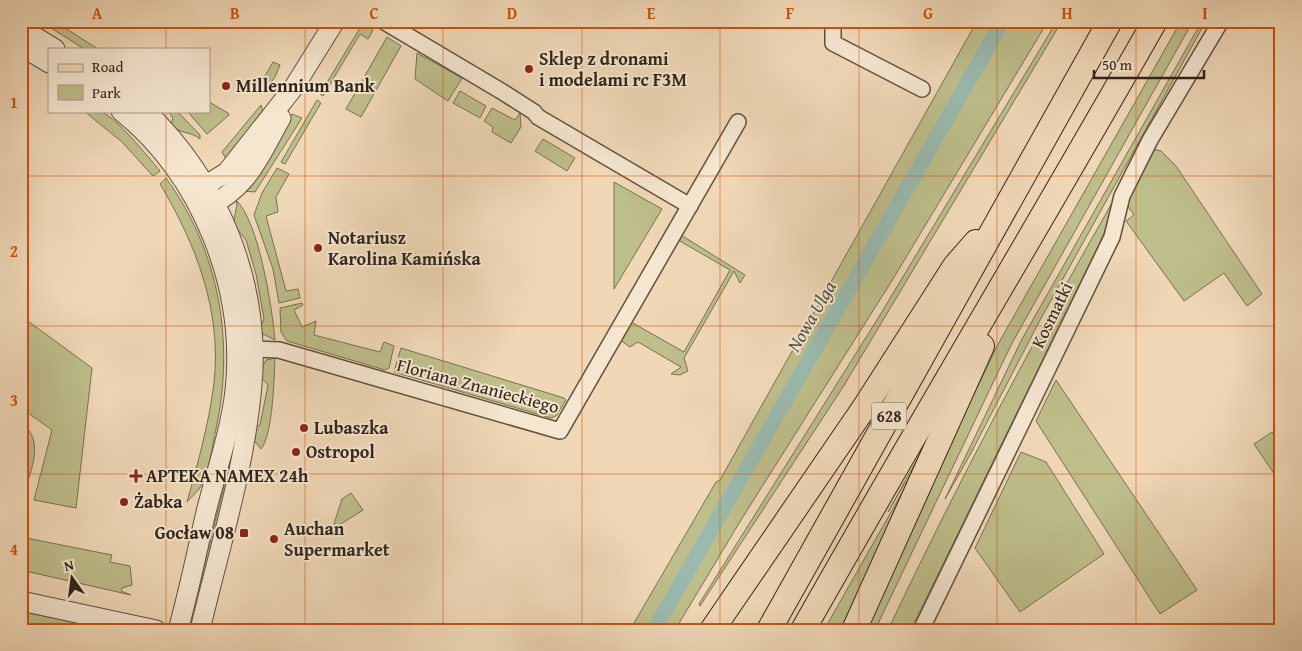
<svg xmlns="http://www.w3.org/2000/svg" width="1302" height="651" font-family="'Gentium Book Plus',serif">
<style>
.green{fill:#bebe8b;stroke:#777152}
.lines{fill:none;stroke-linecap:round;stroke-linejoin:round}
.canal{stroke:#9abaaf;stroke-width:15}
.minor-casing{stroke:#605140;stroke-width:18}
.tertiary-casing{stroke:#605140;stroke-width:21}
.primary-casing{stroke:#302419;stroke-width:26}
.minor{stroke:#f5e6d0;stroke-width:15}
.tertiary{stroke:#f5e6d0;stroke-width:19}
.primary{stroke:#f0d8b7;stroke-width:24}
.grid{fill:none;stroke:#cc510e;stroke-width:1;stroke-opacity:0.55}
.poi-dot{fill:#8f2418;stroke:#f5e6d0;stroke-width:2}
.labels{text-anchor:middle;stroke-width:4;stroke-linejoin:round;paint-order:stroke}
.shield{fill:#f5e6d0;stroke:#6b5e50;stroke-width:1}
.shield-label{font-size:16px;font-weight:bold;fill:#302419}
.poi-label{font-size:18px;font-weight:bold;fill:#302419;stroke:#f5e6d0;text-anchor:start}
.street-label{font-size:18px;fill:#302419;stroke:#f5e6d0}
.water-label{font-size:19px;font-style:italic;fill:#505146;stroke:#f5e6d0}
.neatline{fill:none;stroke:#cc510e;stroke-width:2}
.grid-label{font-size:16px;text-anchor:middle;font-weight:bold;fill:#cc510e}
</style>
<rect width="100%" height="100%" fill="#f0d8b7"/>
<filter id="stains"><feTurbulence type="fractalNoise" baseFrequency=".004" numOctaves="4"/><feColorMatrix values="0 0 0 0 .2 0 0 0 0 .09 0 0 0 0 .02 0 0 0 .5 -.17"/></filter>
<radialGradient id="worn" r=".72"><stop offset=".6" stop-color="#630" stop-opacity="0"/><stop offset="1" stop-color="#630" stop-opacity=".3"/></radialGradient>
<!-- green -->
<g class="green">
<polygon points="40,21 54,21 98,49 84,49"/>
<polygon points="977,21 995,21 649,630 630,630 716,482 720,480"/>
<polygon points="1010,21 1048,21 893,279 741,520 675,630 659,630 886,233"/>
<polygon points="1057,21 1062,21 843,387 700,606 699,604 880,315"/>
<polygon points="1181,21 1193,21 1011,345 875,630 868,630 873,606 997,346"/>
<polygon points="1202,21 1206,21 1039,322 970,455 945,499 1022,339"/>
<polygon points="363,23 373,30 368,39 360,34 323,96 320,94"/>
<polygon points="387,37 401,46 361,117 346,109"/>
<polygon points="417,53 462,78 448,101 415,79"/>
<polygon points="273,62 280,65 275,77 262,94 257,90"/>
<polygon points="460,91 486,106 480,118 453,103"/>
<polygon points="317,100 321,103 285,164 281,162"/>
<polygon points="209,102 228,113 229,115 207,134 187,111 209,111"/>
<polygon points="261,105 263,113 228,162 222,152"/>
<polygon points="492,108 515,120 520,113 521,127 511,143 492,132 493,127 484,121"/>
<path d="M84,111C88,111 95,110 99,111C115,115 149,158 160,171L153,176L122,142Z"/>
<path d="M168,111H177L200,135V139C191,131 179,134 171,125L173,118Z"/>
<polygon points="292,114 302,118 255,192 243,191 251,183"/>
<polygon points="543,139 575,158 567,171 535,151"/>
<polygon points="1153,149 1161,151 1176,166 1262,294 1247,306 1224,273 1184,301 1126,221 1134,215 1125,202"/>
<polygon points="277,168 289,174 276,197 278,212 266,216 286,291 298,289 300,298 279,303 273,269 254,215 262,193"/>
<path d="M166,178C219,251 235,341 216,429C212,446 210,468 202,484C199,491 192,496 187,502C198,463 209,423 214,383C222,311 196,244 160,184Z"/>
<polygon points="614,182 662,209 614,289"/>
<path d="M236,200C259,222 272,307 275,340L263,334L260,328L264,319L256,274L246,240L233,224L237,205Z"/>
<path d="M1112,203L1107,226L1101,240L911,630H888C957,484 1032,343 1112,203Z"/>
<polygon points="681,235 745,275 740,283 734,271 684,358 688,371 680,375 671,374 681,367 638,342 630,347 619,339 631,322 684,352 730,270 678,240"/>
<polygon points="302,303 303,305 294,310 302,327 316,321 314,335 380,352 384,342 394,346 389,368 385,370 287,341 281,332 280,308"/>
<polygon points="21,316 92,368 76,508 34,500 52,430 21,408"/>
<polygon points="401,348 564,398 566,400 556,416 551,418 394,372"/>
<path d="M275,358C274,379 273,434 261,449L253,439L256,427L260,425L268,385L261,377L262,368L266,360Z"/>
<polygon points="1056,380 1197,590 1160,614 1036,421"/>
<polygon points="247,395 202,590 198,589"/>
<path d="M21,423C47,441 29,474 22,499Z"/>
<polygon points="1272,432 1281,446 1281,484 1254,444"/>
<polygon points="924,447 840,630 824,630 907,484 905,483 888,512"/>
<polygon points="1021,452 1046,462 1104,554 1020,612 975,548"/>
<polygon points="351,493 363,510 336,527 334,524 342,499"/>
<polygon points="21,537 112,555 110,562 130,566 132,585 122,588 121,591 131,595 21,570"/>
<polygon points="21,611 103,629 108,630 47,630 21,624"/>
</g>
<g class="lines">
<!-- canal -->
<polyline class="canal" points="654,630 1003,21"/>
<defs>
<g id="minor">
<polyline points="383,21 501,91 534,112 538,117 690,206"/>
<polyline points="833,21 833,43 922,89"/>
<polyline points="253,349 279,350 560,431 738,122"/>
<polyline points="921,630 1112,237 1122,196 1150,140 1221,21"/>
</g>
<g id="tertiary">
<polyline points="21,28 55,49"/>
<polyline points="21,46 49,63"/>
<path d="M121,111C202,176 246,288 235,391C230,432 216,472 206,512C197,551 189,591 178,630"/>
<path d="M146,111C219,181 261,283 252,385C245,468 219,549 200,630"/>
<polyline points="195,192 227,172 294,87 335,21"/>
<path d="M206,208C249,187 259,157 281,118"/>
<polyline points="21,601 156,630"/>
</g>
<g id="primary">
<polyline points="712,630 866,405 955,266 976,242"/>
<polyline points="769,630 1110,21"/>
<path d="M803,630C918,426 1039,225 1155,21"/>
<polyline points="854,630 982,346"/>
</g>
</defs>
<!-- minor casing -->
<use href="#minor" class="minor-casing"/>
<!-- tertiary casing -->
<use href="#tertiary" class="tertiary-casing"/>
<!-- primary casing -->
<use href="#primary" class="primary-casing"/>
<!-- minor -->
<use href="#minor" class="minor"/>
<!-- tertiary -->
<use href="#tertiary" class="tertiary"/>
<!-- primary -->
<use href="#primary" class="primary"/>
</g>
<!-- grid -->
<path class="grid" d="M166,21V49M305,21V630M443,21V630M582,21V630M720,21V630M859,21V630M997,21V630M1136,21V630M166,111V630M21,176H1281M21,326H1281M21,474H1281"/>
<!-- markers -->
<g class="poi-dot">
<circle cx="529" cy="69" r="5"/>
<circle cx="226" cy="86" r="5"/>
<circle cx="318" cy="248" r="5"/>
<circle cx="304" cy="428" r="5"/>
<circle cx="296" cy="452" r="5"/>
<path d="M133.5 468.5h5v5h5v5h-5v5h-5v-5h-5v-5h5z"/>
<circle cx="124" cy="502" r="5"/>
<rect x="239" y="528" width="10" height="10" rx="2.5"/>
<circle cx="274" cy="539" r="5"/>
</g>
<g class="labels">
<!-- shield labels -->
<rect class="shield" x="871.5" y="402.5" width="35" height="27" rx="4"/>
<g class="shield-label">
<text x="889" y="422">628</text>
</g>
<!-- poi labels -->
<g class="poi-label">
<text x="539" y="65">Sklep z dronami<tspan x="539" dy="21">i modelami rc F3M</tspan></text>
<text x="236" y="92">Millennium Bank</text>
<text x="328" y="244">Notariusz<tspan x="328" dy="21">Karolina Kamińska</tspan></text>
<text x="314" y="434">Lubaszka</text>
<text x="306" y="458">Ostropol</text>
<text x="146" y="482">APTEKA NAMEX 24h</text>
<text x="134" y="508">Żabka</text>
<text x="284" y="535">Auchan<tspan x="284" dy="21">Supermarket</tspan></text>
<text x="234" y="539" text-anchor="end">Gocław 08</text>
</g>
<!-- street labels -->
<g class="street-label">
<text transform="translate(1052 315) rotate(-64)" y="6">Kosmatki</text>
<text transform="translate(478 386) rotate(15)" y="6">Floriana Znanieckiego</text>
</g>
<!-- water labels -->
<g class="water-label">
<text transform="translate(811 316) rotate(-60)" y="7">Nowa Ulga</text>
</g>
</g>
<!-- margin -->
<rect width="1302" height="651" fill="none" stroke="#f0d8b7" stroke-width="55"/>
<!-- legend -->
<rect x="48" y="48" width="162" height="65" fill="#f5e6d0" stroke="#a69887"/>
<rect x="58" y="64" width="25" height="8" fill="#f0d8b7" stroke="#a69887"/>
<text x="92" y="72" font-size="15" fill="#302419">Road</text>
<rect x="58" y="85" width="25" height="15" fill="#bebe8b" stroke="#a69887"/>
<text x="92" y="98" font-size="15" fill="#302419">Park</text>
<!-- north arrow -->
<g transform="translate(72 578) rotate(346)" stroke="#f5e6d0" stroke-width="4" paint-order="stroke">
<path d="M0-4L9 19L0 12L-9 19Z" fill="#302419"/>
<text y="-8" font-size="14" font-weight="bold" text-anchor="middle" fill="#302419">N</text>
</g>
<!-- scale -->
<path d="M1094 70v8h110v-8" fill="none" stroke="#302419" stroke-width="2.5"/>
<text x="1102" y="70" font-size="15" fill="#302419" stroke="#f5e6d0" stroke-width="4" paint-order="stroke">50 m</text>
<rect x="28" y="28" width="1246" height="596" class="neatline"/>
<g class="grid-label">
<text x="97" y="19">A</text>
<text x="235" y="19">B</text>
<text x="374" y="19">C</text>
<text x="512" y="19">D</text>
<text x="651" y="19">E</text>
<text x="790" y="19">F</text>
<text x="928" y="19">G</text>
<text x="1067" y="19">H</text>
<text x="1205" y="19">I</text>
<text x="14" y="108">1</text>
<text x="14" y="257">2</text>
<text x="14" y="406">3</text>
<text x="14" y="555">4</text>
</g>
<rect width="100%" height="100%" filter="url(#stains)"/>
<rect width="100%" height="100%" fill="url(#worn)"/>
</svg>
